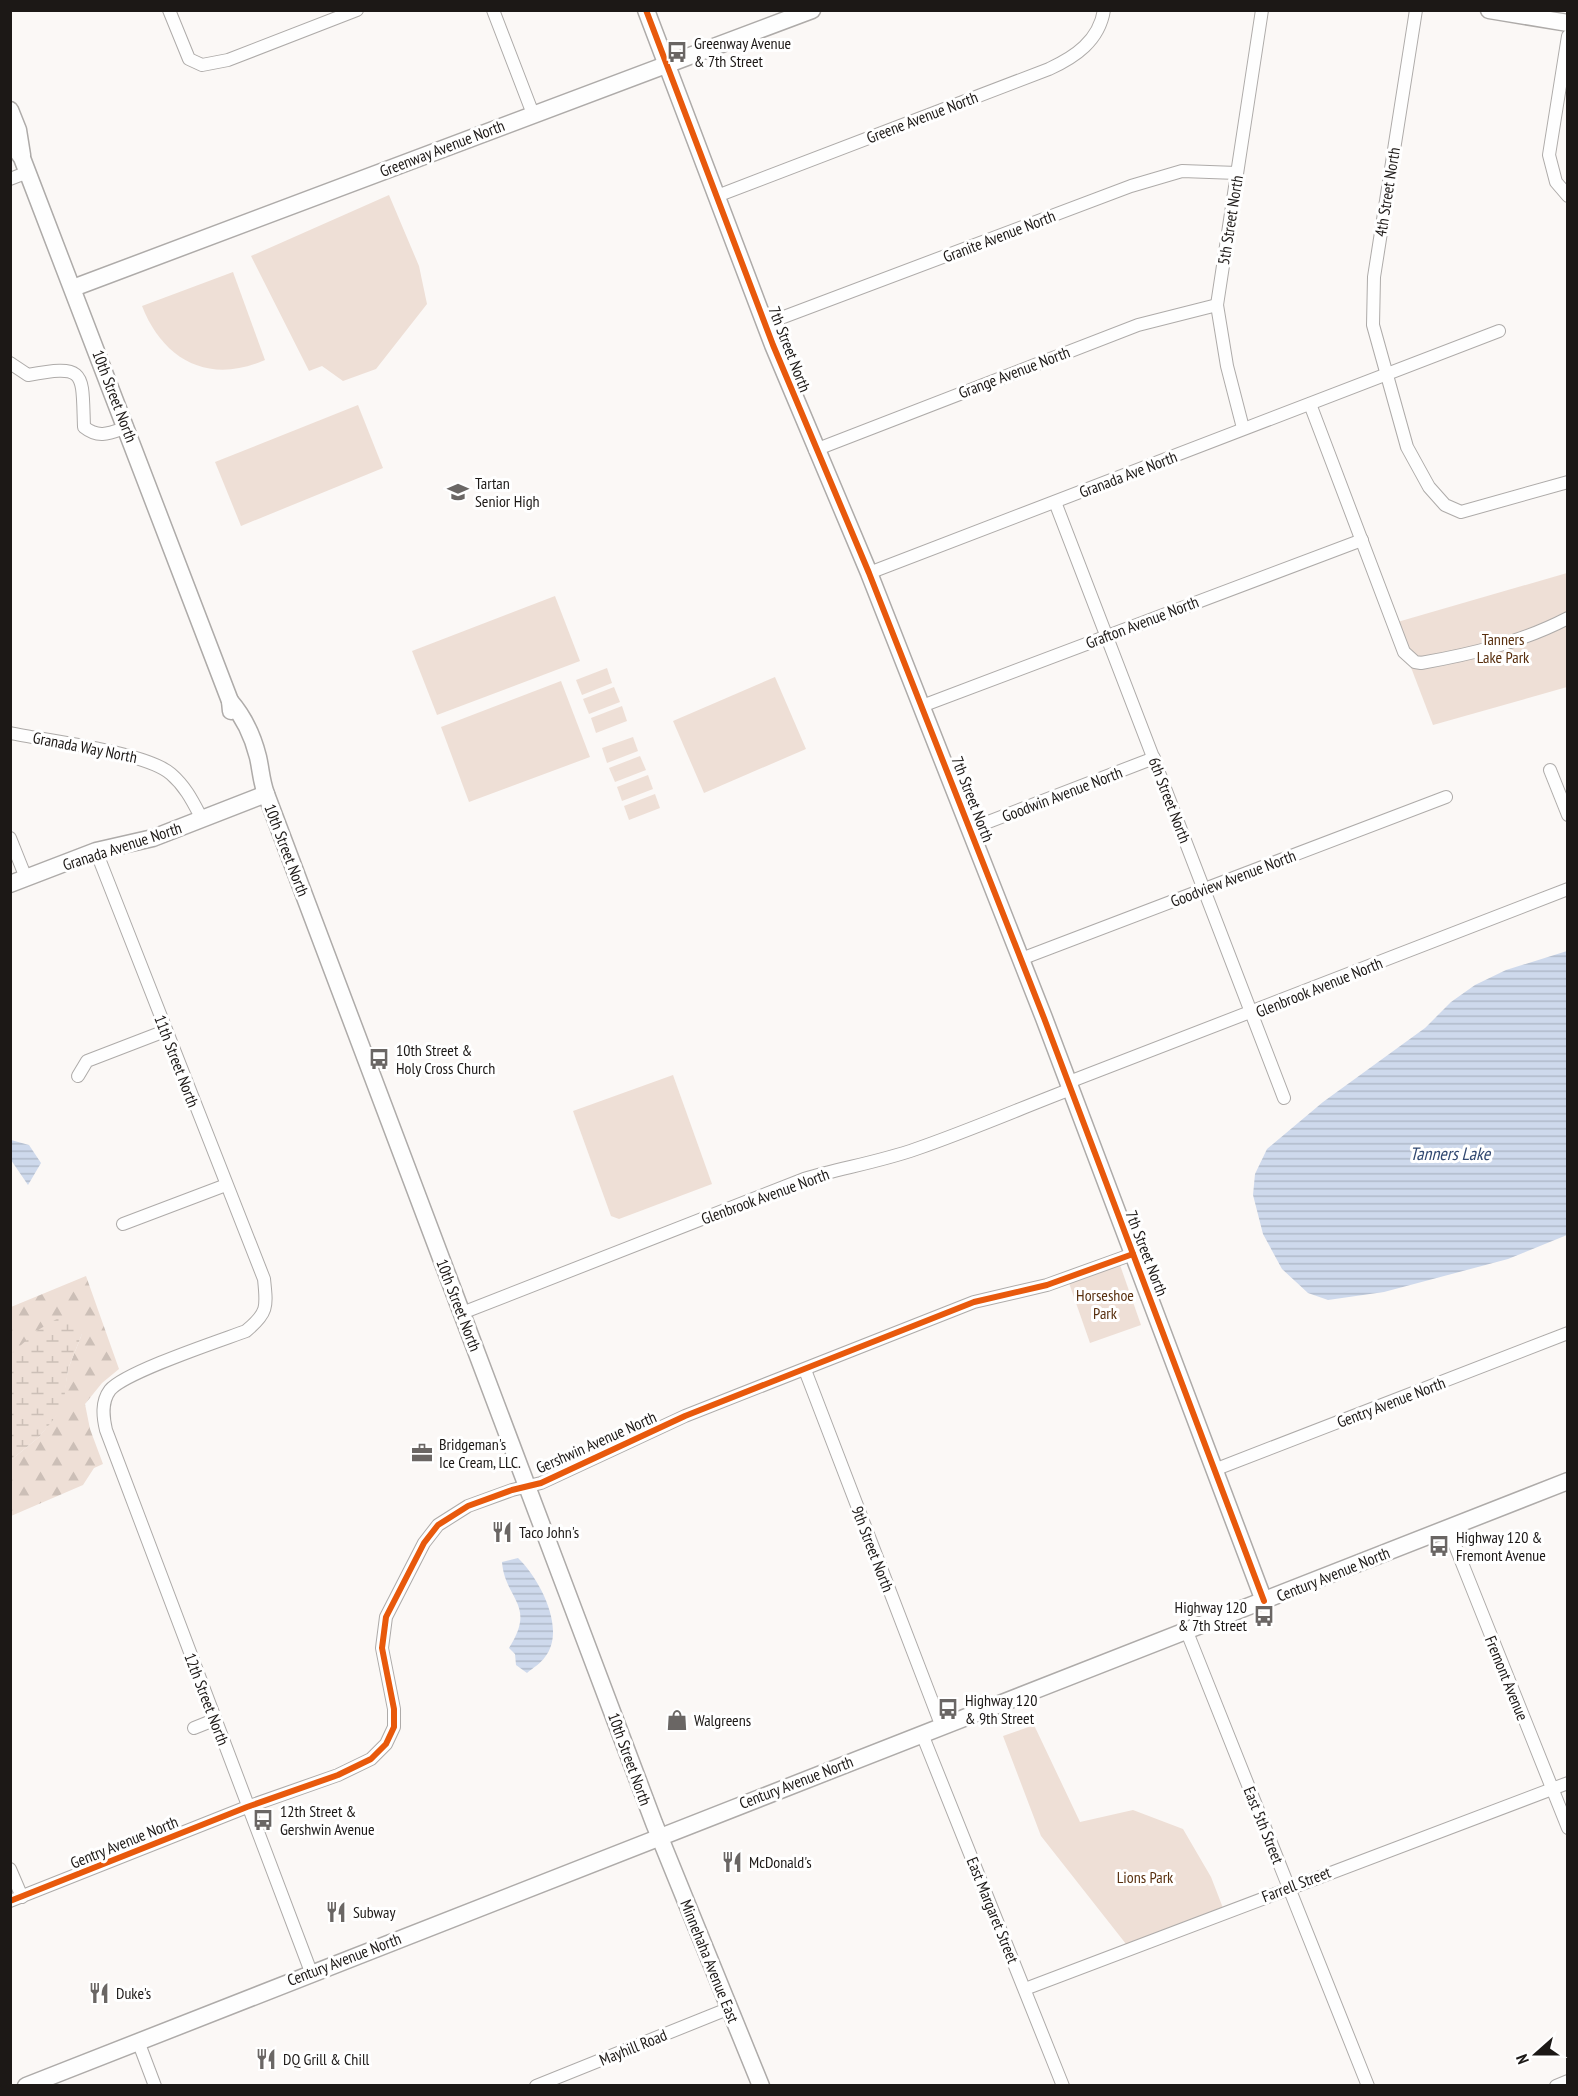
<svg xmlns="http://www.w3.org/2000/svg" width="1578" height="2096" font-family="'PT Sans Narrow',sans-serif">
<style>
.forest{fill:url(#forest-firs)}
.wetland{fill:url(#wetland-marsh)}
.green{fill:#eedfd6}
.water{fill:url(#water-rules)}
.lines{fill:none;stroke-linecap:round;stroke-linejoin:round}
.street-casing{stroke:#aeaba9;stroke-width:14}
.secondary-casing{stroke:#aeaba9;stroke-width:19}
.street{stroke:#fefefe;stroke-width:12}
.secondary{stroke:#fefefe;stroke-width:16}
.cycleway-casing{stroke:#fff;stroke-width:10}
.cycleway{stroke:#e8590c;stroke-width:6}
.labels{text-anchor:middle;stroke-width:6;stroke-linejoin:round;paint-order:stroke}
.poi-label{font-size:16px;fill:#1c1816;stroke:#fff;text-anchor:start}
.street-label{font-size:16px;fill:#1c1816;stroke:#fff}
.park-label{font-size:16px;fill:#582f0e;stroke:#fff}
.water-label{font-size:18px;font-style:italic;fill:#334a72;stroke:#fff}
</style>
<defs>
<pattern id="forest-firs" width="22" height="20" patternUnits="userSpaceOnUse" patternTransform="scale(1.5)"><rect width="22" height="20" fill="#eedfd6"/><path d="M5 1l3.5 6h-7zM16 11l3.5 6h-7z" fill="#ccbfb7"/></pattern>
<pattern id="wetland-marsh" width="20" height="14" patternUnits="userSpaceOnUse" patternTransform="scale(1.5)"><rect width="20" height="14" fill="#eedfd6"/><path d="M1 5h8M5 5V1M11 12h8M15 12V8" fill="none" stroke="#ccbfb7"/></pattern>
<pattern id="water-rules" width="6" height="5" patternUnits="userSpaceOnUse" patternTransform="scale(1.5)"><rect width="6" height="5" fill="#ced9ec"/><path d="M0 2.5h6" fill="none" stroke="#b0baca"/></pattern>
</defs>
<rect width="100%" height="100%" fill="#fbf8f6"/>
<!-- forest -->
<polygon class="forest" points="86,1276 119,1369 102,1383 85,1404 90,1429 103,1464 94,1468 83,1485 11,1516 11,1460 39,1437 62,1408 68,1369 82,1334 11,1354 11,1307"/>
<!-- wetland -->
<polygon class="wetland" points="60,1317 76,1321 82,1334 68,1369 63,1408 39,1437 11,1460 11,1354 38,1330"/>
<!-- green -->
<g class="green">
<polygon points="389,195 419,266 427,304 376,369 343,381 322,366 309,371 251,256"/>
<path d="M233,272L265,360C209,385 163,360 142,306Z"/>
<polygon points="358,405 383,468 241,526 215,462"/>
<polygon points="1567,573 1567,687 1433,725 1394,623"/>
<polygon points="555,596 580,661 437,715 412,651"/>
<polygon points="607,668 612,683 582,695 576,680"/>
<polygon points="775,677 806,749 704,793 673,721"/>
<polygon points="561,681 590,757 469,802 441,727"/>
<polygon points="614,687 620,702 589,714 583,699"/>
<polygon points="622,706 627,721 596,733 591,718"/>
<polygon points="633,737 638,751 607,763 602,748"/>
<polygon points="640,756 646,770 615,782 609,768"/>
<polygon points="648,775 653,789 622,801 617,787"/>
<polygon points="655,794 660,808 629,820 624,806"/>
<polygon points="673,1075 712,1184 619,1219 611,1216 573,1111"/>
<polygon points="1120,1265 1141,1325 1090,1343 1069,1283"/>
<polygon points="1034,1725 1080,1822 1133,1810 1183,1829 1211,1877 1223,1908 1126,1944 1041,1836 1003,1736"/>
</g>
<!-- water -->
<g class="water">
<polygon points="1567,951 1567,1235 1508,1259 1384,1292 1328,1300 1308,1293 1282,1269 1263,1234 1253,1195 1255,1174 1267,1149 1323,1102 1425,1028 1451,1002 1475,985 1506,970"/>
<polygon points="11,1140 29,1145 41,1163 28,1185 11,1160"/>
<path d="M518,1558C539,1578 567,1629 545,1657C541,1663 533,1668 527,1673L516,1665L515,1654L509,1648C537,1604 505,1600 502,1562Z"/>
</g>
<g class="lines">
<defs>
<g id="street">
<polyline points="169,10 189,59 202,65 228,60 357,10"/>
<polyline points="493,10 533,114"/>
<polyline points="1416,10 1374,277 1373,325 1407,447 1429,487 1445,505 1461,512 1568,482"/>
<polyline points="1568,36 1549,155 1556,182 1568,196"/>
<polyline points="10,179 28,172"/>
<path d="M717,196L1049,69C1075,57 1099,41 1104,10"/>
<polyline points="765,324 1131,186 1182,171 1237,173"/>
<path d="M10,363L28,375C87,364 82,372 84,427C99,439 110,433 127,427"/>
<path d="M1310,404L1404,652L1415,662L1421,663C1472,654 1522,642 1568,618"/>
<polyline points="1243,428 1227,366 1217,305 1262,10"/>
<polyline points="815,450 1138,325 1217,305"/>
<polyline points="1055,502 1284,1098"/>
<polyline points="869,573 1499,331"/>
<polyline points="922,706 1362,540"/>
<path d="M10,733C48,741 146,752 171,774C186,787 193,802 202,819"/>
<polyline points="1550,770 1568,815"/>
<polyline points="970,829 1154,758"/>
<polyline points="10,838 26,878"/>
<path d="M96,851L264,1279C267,1307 268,1313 246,1331C219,1341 125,1372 110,1390C101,1402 103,1417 106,1430L311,1972"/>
<polyline points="1021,959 1446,797"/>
<polyline points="78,1076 87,1061 165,1031"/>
<polyline points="1069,1082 1568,889"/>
<polyline points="123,1224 226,1185"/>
<path d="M462,1313L804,1179C841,1168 879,1162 916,1149C968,1131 1019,1109 1071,1089"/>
<polyline points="805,1370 942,1727"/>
<polyline points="1214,1470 1568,1333"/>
<polyline points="1448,1528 1568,1828"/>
<polyline points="1187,1632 1368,2086"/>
<polyline points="194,1728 214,1720"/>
<polyline points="922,1734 1063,2086"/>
<polyline points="10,1869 22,1897"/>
<polyline points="10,1901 247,1807 338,1775 371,1759 386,1744 394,1727 394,1709 382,1648 386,1617 424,1543 438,1525 468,1506 512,1490 541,1483 685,1416 974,1302 1047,1285 1133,1254"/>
<polyline points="1025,1989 1568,1783"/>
<polyline points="138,2041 155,2086"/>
<polyline points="536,2086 730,2008"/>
<polyline points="1556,2086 1568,2081"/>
</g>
<g id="secondary">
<polyline points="646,10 773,345 869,573 1044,1018 1264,1601"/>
<polyline points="1489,10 1568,23"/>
<polyline points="10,110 18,130 22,155"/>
<polyline points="10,141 22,158 230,701 231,711"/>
<polyline points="73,288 812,10"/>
<path d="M230,701C243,716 253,737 258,757C261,770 261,780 266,794L654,1823L761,2086"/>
<polyline points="10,884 96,851 153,838 266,794"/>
<polyline points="26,2086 1568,1481"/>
</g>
</defs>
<!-- street casing -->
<use href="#street" class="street-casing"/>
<!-- secondary casing -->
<use href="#secondary" class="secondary-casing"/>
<!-- street -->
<use href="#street" class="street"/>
<!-- secondary -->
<use href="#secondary" class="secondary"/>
<defs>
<g id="cycleway">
<polyline points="646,10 773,345 869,573 1044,1018 1264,1601"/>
<polyline points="10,1901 247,1807 338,1775 371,1759 386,1744 394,1727 394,1709 382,1648 386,1617 424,1543 438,1525 468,1506 512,1490 541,1483 685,1416 974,1302 1047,1285 1133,1254"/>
</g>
</defs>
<!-- cycleway casing -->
<use href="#cycleway" class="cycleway-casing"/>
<!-- cycleway -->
<use href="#cycleway" class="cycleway"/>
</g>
<!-- icons -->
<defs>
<symbol id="bus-bare" viewBox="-9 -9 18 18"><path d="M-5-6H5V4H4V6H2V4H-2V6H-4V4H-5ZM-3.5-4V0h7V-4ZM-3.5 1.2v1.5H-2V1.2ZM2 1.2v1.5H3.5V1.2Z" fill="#6a6664" stroke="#fff" stroke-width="2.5" paint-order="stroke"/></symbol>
<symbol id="school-bare" viewBox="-9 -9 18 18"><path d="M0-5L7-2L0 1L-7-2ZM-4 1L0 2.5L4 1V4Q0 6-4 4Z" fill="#6a6664" stroke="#fff" stroke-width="2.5" paint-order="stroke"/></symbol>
<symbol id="office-bare" viewBox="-9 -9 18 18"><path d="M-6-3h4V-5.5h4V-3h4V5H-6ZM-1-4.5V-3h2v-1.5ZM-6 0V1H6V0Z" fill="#6a6664" stroke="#fff" stroke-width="2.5" paint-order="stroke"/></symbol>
<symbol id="restaurant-bare" viewBox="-9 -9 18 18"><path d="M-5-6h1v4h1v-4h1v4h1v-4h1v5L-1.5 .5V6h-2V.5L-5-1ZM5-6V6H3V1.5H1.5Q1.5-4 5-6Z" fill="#6a6664" stroke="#fff" stroke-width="2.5" paint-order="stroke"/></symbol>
<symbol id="shop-bare" viewBox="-9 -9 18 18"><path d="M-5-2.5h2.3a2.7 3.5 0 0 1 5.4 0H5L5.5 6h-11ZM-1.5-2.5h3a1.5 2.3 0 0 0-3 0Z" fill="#6a6664" stroke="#fff" stroke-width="2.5" paint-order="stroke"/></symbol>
</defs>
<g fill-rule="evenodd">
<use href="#bus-bare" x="662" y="37" width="30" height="30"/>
<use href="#school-bare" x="443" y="477" width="30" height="30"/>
<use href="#bus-bare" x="364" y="1044" width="30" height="30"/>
<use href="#office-bare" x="407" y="1438" width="30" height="30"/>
<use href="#restaurant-bare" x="487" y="1517" width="30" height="30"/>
<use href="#bus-bare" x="1424" y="1531" width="30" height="30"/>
<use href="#bus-bare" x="1249" y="1601" width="30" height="30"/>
<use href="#bus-bare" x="933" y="1694" width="30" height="30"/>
<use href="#shop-bare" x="662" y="1705" width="30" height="30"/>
<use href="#bus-bare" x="248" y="1805" width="30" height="30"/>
<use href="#restaurant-bare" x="717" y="1847" width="30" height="30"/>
<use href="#restaurant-bare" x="321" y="1897" width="30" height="30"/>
<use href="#restaurant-bare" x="84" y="1978" width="30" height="30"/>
<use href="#restaurant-bare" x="251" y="2044" width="30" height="30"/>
</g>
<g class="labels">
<!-- poi labels -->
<g class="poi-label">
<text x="694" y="49">Greenway Avenue<tspan x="694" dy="18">&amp; 7th Street</tspan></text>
<text x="475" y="489">Tartan<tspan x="475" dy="18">Senior High</tspan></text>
<text x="396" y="1056">10th Street &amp;<tspan x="396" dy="18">Holy Cross Church</tspan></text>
<text x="439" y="1450">Bridgeman's<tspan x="439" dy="18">Ice Cream, LLC.</tspan></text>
<text x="519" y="1538">Taco John's</text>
<text x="1456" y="1543">Highway 120 &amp;<tspan x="1456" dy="18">Fremont Avenue</tspan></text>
<text x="1247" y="1613" text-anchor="end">Highway 120<tspan x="1247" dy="18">&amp; 7th Street</tspan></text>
<text x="965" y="1706">Highway 120<tspan x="965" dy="18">&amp; 9th Street</tspan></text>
<text x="694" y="1726">Walgreens</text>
<text x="280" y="1817">12th Street &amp;<tspan x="280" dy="18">Gershwin Avenue</tspan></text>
<text x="749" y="1868">McDonald's</text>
<text x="353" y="1918">Subway</text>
<text x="116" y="1999">Duke's</text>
<text x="283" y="2065">DQ Grill &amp; Chill</text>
</g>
<!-- street labels -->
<g class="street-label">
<text transform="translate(922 117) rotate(-21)" y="6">Greene Avenue North</text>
<text transform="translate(442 148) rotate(-21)" y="6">Greenway Avenue North</text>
<text transform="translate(1387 192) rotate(-81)" y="6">4th Street North</text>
<text transform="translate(1230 220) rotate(-81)" y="6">5th Street North</text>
<text transform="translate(999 236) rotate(-21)" y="6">Granite Avenue North</text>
<text transform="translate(790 349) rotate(69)" y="6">7th Street North</text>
<text transform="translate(1014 372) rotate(-21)" y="6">Grange Avenue North</text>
<text transform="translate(115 396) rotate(69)" y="6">10th Street North</text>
<text transform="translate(1128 474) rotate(-21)" y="6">Granada Ave North</text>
<text transform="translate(1142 622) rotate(-21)" y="6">Grafton Avenue North</text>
<text transform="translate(85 747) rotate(11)" y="6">Granada Way North</text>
<text transform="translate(1062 794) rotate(-21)" y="6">Goodwin Avenue North</text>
<text transform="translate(973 799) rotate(69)" y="6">7th Street North</text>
<text transform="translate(1170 800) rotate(69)" y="6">6th Street North</text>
<text transform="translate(122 846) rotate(-18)" y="6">Granada Avenue North</text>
<text transform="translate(287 850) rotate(69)" y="6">10th Street North</text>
<text transform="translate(1233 878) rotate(-21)" y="6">Goodview Avenue North</text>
<text transform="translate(1319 987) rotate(-22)" y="6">Glenbrook Avenue North</text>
<text transform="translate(177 1061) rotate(69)" y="6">11th Street North</text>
<text transform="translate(765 1196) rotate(-20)" y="6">Glenbrook Avenue North</text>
<text transform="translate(1147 1253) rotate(69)" y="6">7th Street North</text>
<text transform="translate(459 1305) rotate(69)" y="6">10th Street North</text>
<text transform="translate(1391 1402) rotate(-21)" y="6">Gentry Avenue North</text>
<text transform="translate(596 1442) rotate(-24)" y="6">Gershwin Avenue North</text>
<text transform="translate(873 1549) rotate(69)" y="6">9th Street North</text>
<text transform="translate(1333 1574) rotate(-22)" y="6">Century Avenue North</text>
<text transform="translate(1507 1678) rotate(68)" y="6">Fremont Avenue</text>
<text transform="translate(207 1699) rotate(69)" y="6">12th Street North</text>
<text transform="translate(630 1759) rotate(70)" y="6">10th Street North</text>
<text transform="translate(796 1782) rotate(-21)" y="6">Century Avenue North</text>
<text transform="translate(1264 1825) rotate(68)" y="6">East 5th Street</text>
<text transform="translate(124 1842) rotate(-22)" y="6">Gentry Avenue North</text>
<text transform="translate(1296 1884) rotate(-21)" y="6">Farrell Street</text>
<text transform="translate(993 1910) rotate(68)" y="6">East Margaret Street</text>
<text transform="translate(344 1959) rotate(-21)" y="6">Century Avenue North</text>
<text transform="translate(710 1961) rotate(68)" y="6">Minnehaha Avenue East</text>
<text transform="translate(633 2047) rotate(-22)" y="6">Mayhill Road</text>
</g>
<!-- park labels -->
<g class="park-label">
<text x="1503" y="645">Tanners<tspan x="1503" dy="18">Lake Park</tspan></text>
<text x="1105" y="1301">Horseshoe<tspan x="1105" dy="18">Park</tspan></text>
<text x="1145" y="1883">Lions Park</text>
</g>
<!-- water labels -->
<g class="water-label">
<text x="1450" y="1160">Tanners Lake</text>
</g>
</g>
<!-- border -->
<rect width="1578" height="2096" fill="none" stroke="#1c1816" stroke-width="24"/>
<!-- north arrow -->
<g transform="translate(1536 2054) rotate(249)" stroke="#ffffff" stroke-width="4.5" paint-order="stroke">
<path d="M0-4.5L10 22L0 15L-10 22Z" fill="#1c1816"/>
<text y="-9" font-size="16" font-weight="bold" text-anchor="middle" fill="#1c1816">N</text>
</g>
</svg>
